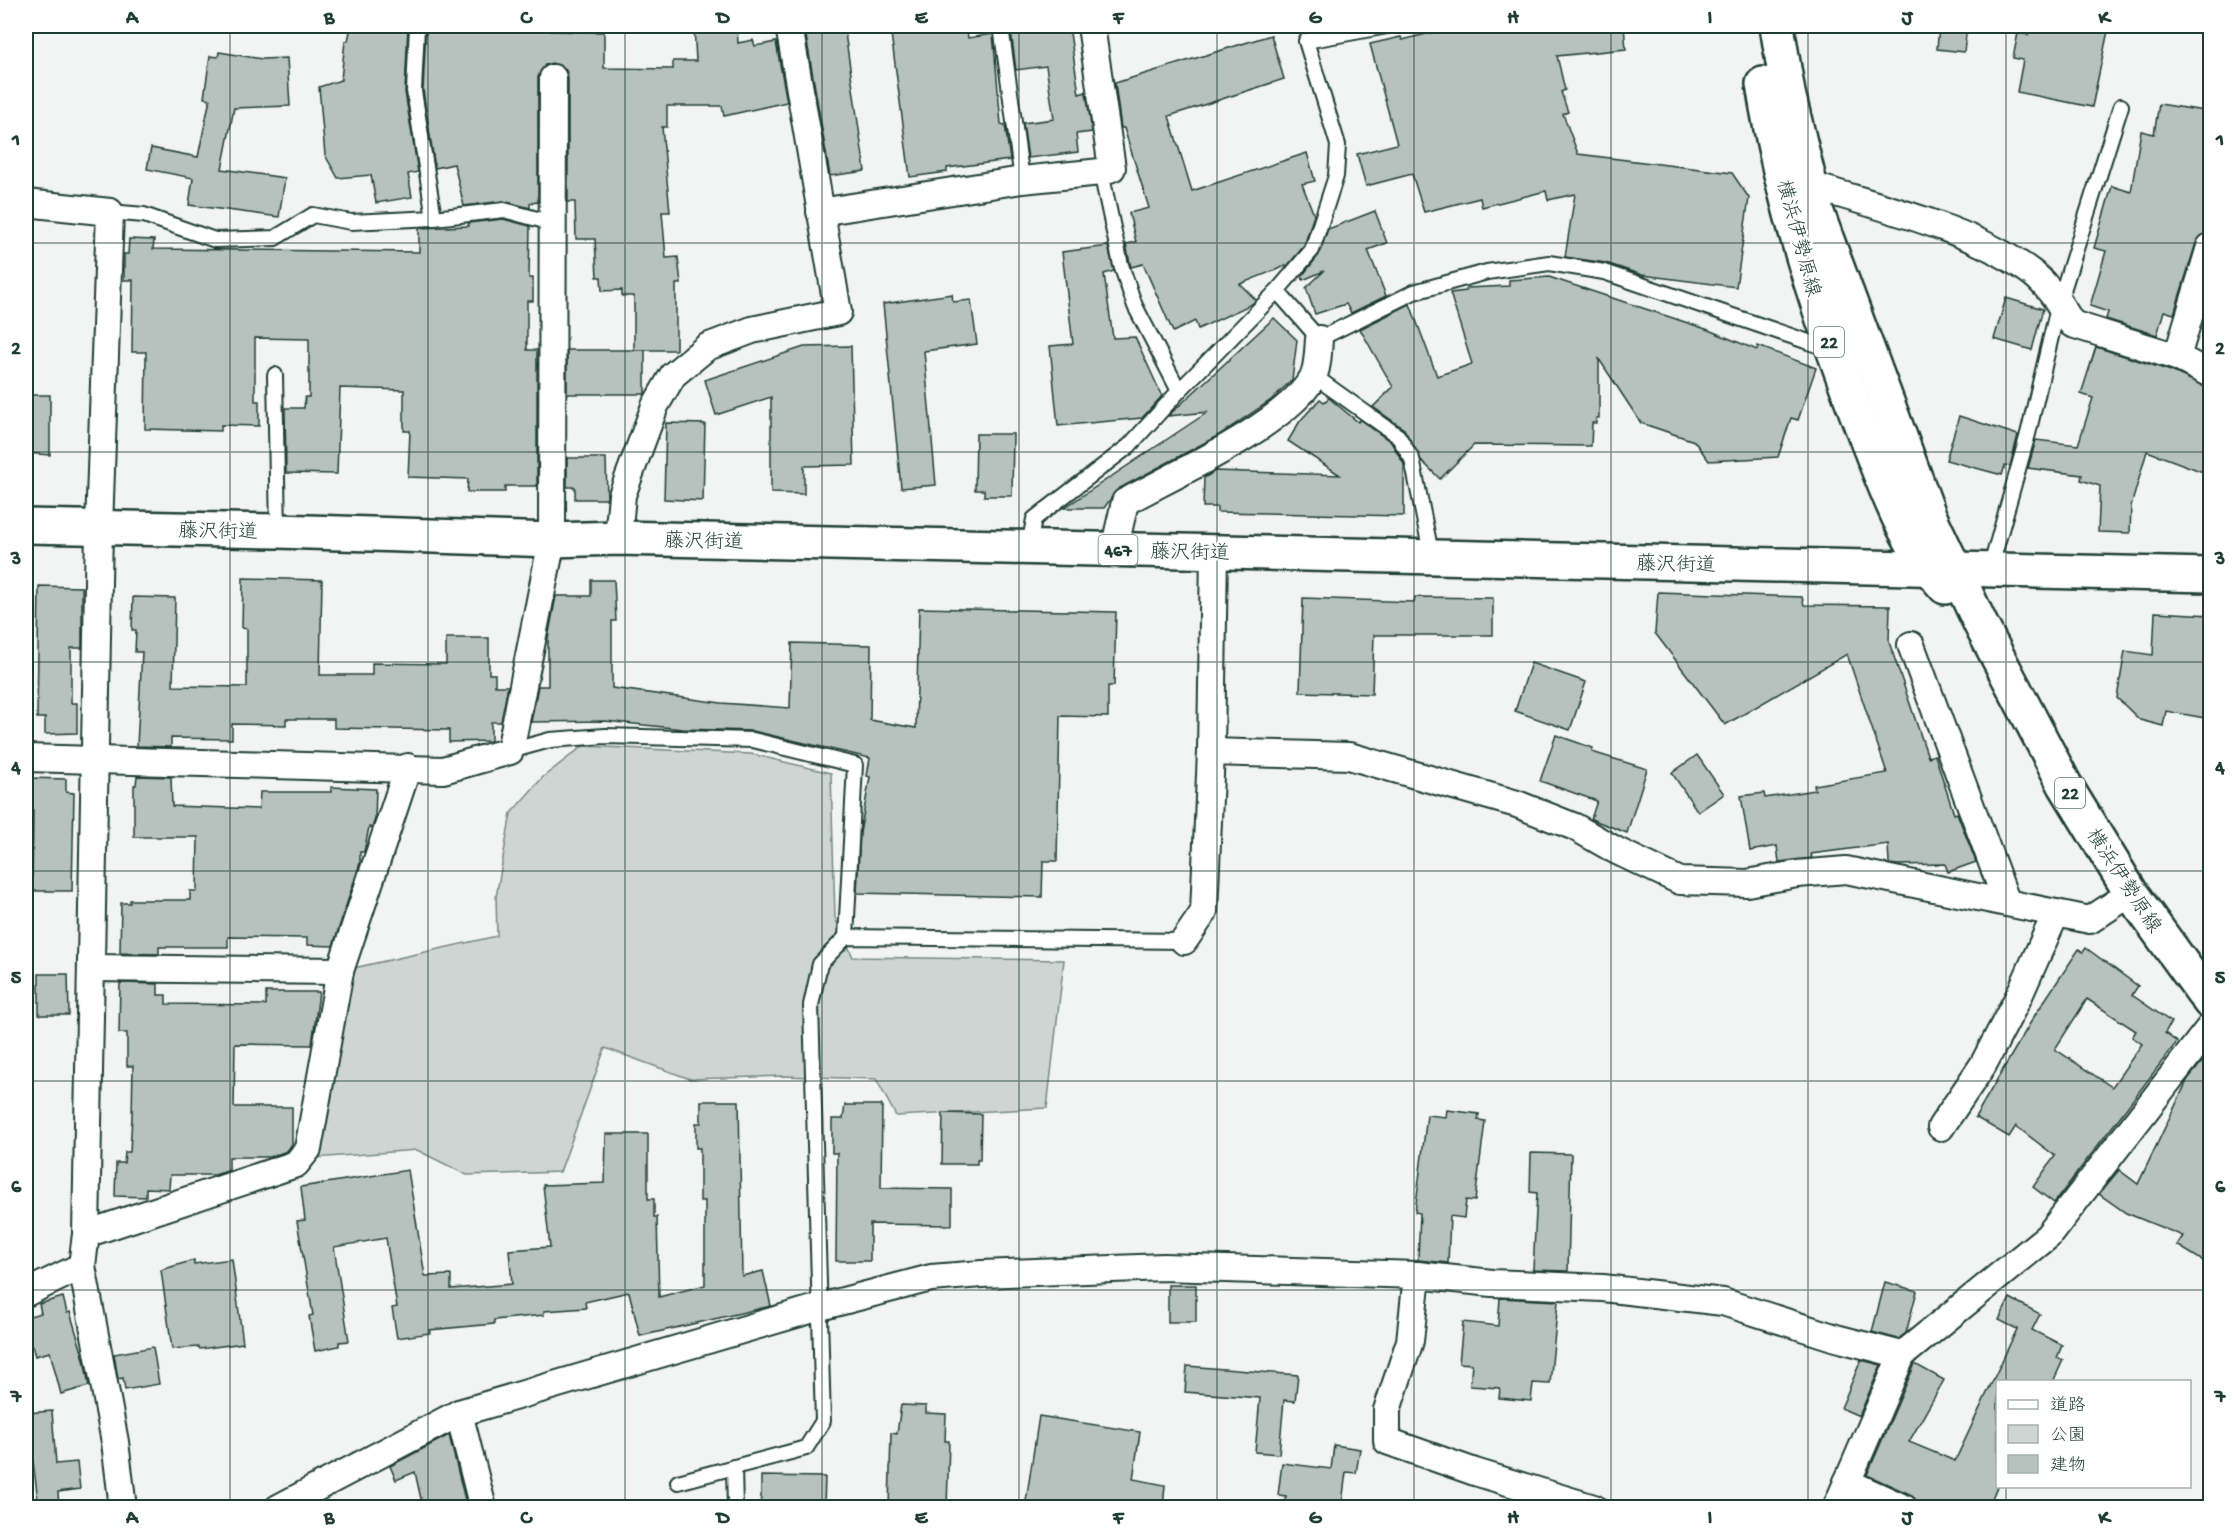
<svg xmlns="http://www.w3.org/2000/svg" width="2236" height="1533" font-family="'Gochi Hand','Klee One',sans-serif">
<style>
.green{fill:#ced5d3;stroke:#768984;stroke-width:1.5}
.building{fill:#b7c1bd;stroke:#1f3d34;stroke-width:1.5;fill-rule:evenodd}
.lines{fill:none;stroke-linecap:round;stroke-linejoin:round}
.lane-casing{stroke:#1f3d34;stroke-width:18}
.street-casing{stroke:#1f3d34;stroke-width:30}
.primary-casing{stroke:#1f3d34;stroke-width:38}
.highway-casing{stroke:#1f3d34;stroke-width:38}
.lane{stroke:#fff;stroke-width:14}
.street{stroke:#fff;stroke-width:26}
.primary{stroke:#fff;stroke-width:33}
.highway{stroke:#fff;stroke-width:33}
.grid{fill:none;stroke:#1f3d34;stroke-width:1.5;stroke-opacity:0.55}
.labels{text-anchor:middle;stroke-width:4.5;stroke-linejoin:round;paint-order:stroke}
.shield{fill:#fff;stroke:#627771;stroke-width:1.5}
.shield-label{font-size:18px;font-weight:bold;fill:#1f3d34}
.street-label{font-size:20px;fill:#1f3d34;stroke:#fff}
.neatline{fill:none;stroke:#1f3d34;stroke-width:2}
.grid-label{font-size:20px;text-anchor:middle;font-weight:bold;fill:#1f3d34}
</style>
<rect width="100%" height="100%" fill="#f2f3f3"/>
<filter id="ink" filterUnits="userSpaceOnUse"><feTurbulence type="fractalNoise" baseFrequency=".0167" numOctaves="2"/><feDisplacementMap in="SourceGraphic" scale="12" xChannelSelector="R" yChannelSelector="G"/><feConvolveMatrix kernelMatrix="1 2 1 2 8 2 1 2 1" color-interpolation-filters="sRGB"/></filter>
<g filter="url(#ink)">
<!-- green -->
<polygon class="green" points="583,746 751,754 831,773 835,918 853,957 1064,960 1047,1108 896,1116 876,1079 783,1076 690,1079 605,1048 560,1172 467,1175 417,1150 315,1158 354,968 497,936 496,897 511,813 543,777"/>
<!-- building -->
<g class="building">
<polygon points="351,26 408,26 405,92 418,172 408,174 412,197 376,203 371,175 338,178 325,155 319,87 341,80 345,41 348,41"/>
<polygon points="426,26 548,26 551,31 604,32 604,68 673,69 673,61 696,61 694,26 737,26 738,43 753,40 755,46 776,42 787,102 724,116 722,106 667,106 667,127 662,127 670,212 662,212 666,258 678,257 681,284 676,284 676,350 634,350 634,296 622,296 622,290 602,291 601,277 597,277 595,239 576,239 575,202 568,202 568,78 566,70 552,63 545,65 538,77 538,202 530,203 530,208 503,201 464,206 454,164 435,168 423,90"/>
<polygon points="807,26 844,26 865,171 830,176 806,36 808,35"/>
<polygon points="890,26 966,26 968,38 993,34 1001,124 1005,125 1010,160 947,168 947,172 910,177"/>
<polygon points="1032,26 1069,26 1079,94 1086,92 1092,132 1076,134 1078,152 1028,158 1023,123 1054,119 1046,66 1016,70 1011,31 1033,28"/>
<polygon points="1458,26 1624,26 1626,49 1557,56 1565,90 1561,92 1568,112 1563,114 1578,154 1732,173 1749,198 1736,287 1642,275 1606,263 1565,257 1575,194 1548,200 1546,191 1482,207 1480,198 1424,212 1412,174 1366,186 1357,154 1397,144 1370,44 1401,37 1402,40"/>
<polygon points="1939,26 1967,26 1964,52 1937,49"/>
<polygon points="2029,26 2109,26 2092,107 2017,92 2023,60 2013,58 2018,33 2028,35"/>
<polygon points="1271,35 1284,79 1169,116 1192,191 1307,153 1315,181 1302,184 1314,215 1304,246 1288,265 1240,284 1256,300 1252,304 1198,329 1195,321 1173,332 1143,264 1131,267 1130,263 1126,244 1136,242 1129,213 1149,208 1124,128 1121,128 1115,83"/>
<polygon points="219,52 262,59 287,58 290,106 234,108 222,169 285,178 279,217 189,205 193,178 147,169 151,148 198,157 210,99 204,98 210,56 218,57"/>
<polygon points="2159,104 2211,112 2211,220 2206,233 2196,243 2174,314 2164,311 2157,335 2106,319 2108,312 2090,306 2106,251 2094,248 2112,186 2131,192 2141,131 2154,134"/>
<polygon points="1375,211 1387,243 1368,250 1386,296 1351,313 1346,304 1315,314 1306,288 1324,271 1303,280 1302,276 1319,255 1328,229"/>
<polygon points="503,219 530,226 529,278 533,278 533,301 527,301 527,350 537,350 537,486 505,486 505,492 467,492 468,479 408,477 410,431 404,431 404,390 340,388 337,474 286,473 285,408 304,408 305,397 309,397 309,339 255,338 255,401 259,401 259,426 221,425 221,431 145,429 146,352 132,352 133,280 124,280 124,254 128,254 129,239 154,240 153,249 419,252 419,228 469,226 468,223"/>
<polygon points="1108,246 1114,271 1104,274 1113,338 1135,337 1162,396 1142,418 1058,426 1050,346 1073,344 1062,252"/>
<polygon points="1549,277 1706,329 1757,350 1758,346 1816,368 1798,420 1791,418 1778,457 1709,461 1694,441 1641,423 1599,359 1599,418 1596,418 1596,423 1592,423 1591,446 1474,445 1440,479 1421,460 1404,429 1373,407 1393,387 1360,329 1410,304 1437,376 1472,364 1450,293 1466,291 1466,288 1509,286 1509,280"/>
<polygon points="952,294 953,302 971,300 977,344 924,351 936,485 901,488 883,304"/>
<polygon points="2006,298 2043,309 2032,350 1994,339"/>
<polygon points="1274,318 1297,340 1292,380 1271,400 1219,435 1118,489 1104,508 1064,508 1208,412 1168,416"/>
<polygon points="851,346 854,465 804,466 804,494 771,493 771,397 716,415 705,380 804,347"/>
<polygon points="2096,347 2171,371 2211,389 2211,475 2147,451 2131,506 2130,533 2098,532 2100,486 2081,480 2082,475 2028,468 2036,440 2078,445 2093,398 2081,394"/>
<rect x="567" y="350" width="78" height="44"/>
<polygon points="26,395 50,395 50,455 26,453"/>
<polygon points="1329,398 1358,422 1360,420 1391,442 1404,464 1404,516 1217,512 1217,507 1203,507 1204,478 1215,471 1340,475 1288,441 1300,421 1320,399 1324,402"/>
<polygon points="1959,416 2018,435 2010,466 2005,465 2002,475 1946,460"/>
<polygon points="666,423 705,424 703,501 664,499"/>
<polygon points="976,434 1013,434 1012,496 984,496 984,490 975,490"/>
<polygon points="567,458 606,458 607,499 575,499 575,487 567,487"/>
<polygon points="243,578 322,580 320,675 372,675 372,663 446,664 446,638 489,638 489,674 495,674 495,686 508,686 501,722 491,722 491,741 449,742 449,730 334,728 334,719 286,719 286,725 232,724 232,739 171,738 171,747 137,746 142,652 135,652 136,630 132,630 133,597 175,598 173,686 247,687 247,629 242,628"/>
<polygon points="591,580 614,580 616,621 612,621 612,688 721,703 790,708 792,643 871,645 870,720 916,728 919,608 1116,612 1114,686 1108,686 1108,717 1060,716 1057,861 1043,861 1042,897 857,893 860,833 870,777 867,776 870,758 753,731 683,729 605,721 531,722 538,686 548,686 548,638 556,596 591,596"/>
<polygon points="39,586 82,587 82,648 71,648 71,703 77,703 77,733 45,734 45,718 37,718"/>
<polygon points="1658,592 1802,597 1804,605 1890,606 1889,642 1928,757 1935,755 1954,814 1957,813 1976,862 1948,872 1945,864 1898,865 1889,864 1888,844 1811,854 1812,858 1779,862 1777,846 1750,851 1741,796 1764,793 1765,798 1815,790 1814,785 1887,773 1847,654 1725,725 1655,633"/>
<polygon points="1415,597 1493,598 1493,635 1374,635 1372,694 1300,692 1303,598 1414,602"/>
<polygon points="2155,612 2211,615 2211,719 2166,711 2163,726 2140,720 2117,698 2125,651 2153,655"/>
<polygon points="1531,663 1586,682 1570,730 1515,711"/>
<polygon points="1556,735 1593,748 1592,752 1647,769 1627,833 1591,819 1597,801 1540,781"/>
<polygon points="1697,755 1724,794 1698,812 1672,773"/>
<polygon points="137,776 171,777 172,806 259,809 260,792 331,792 331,787 376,789 375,819 372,828 369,827 364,852 360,852 360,863 333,946 307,945 307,938 228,937 228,947 159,947 159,954 120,953 121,903 130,903 130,900 190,900 190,891 197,891 198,837 134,837 134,785 136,785"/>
<polygon points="26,778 66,779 66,792 74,793 72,891 32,891 33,811 26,811"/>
<path d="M2086,948L2138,986L2132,995L2171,1022L2165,1033L2177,1042L2054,1203L2033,1187L2055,1156L2016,1126L2009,1137L1975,1117L2035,1015L2079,949L2083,952ZM2087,999L2136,1031L2132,1037L2142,1044L2112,1087L2055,1049Z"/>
<polygon points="39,974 68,974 69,1015 39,1015"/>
<polygon points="120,983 158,984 158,995 166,995 166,1004 266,1005 266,992 319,992 312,1045 235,1044 234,1107 292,1107 292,1144 287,1151 270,1157 229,1157 229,1170 215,1175 170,1175 169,1189 146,1188 146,1197 115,1196 116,1163 124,1163 125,1152 130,1152 132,1116 133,1066 127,1066 127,1033 119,1033"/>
<polygon points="2211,1051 2211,1161 2202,1178 2211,1184 2211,1266 2177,1245 2183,1236 2126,1213 2099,1194 2119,1170 2138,1184 2188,1079"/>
<polygon points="701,1101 739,1101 742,1276 763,1271 771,1306 640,1336 629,1292 585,1302 586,1308 544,1311 544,1315 494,1320 494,1324 429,1330 430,1333 397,1338 392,1308 397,1307 386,1238 334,1247 349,1341 339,1342 339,1346 315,1351 309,1316 313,1315 297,1221 305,1220 301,1187 408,1170 425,1276 451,1275 451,1289 512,1284 509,1250 550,1247 543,1185 605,1183 606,1134 648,1134 648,1199 654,1199 654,1217 657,1217 659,1297 705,1285 705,1201 700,1201 700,1148 696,1148 696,1123 701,1123"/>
<polygon points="845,1105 882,1105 881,1188 952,1189 952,1225 870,1224 870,1261 836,1261 837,1153 832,1153 832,1119 843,1119"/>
<polygon points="1447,1110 1479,1114 1478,1120 1485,1121 1475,1201 1466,1200 1464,1218 1450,1216 1448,1263 1418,1260 1420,1213 1415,1212 1427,1115 1446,1117"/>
<polygon points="943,1113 981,1114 980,1160 977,1160 977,1164 942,1164"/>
<polygon points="1531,1153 1571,1154 1568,1271 1533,1270 1537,1193 1530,1192"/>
<polygon points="232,1259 243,1343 200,1349 199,1347 172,1349 161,1270 194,1260 194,1264"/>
<polygon points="1885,1282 1917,1291 1906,1333 1898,1339 1872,1332"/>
<rect x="1168" y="1285" width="28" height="37"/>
<polygon points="63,1297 67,1313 70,1312 84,1359 89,1386 61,1394 50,1352 35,1356 32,1345 26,1347 26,1317 41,1313 39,1304"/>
<polygon points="1500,1298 1558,1301 1550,1384 1533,1383 1531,1401 1499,1398 1500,1388 1470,1386 1472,1364 1459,1363 1463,1322 1498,1326"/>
<polygon points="2010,1298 2040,1314 2032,1330 2062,1345 2057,1358 2063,1360 2053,1382 1998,1382 1998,1484 1988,1508 1928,1508 1918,1503 1910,1494 1867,1475 1915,1364 1944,1380 1909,1442 1955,1461 2017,1329 1999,1320"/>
<polygon points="153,1347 159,1384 125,1390 123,1378 118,1379 114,1354"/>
<polygon points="1861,1360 1881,1365 1859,1416 1841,1408"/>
<polygon points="1187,1366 1298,1375 1295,1401 1284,1400 1279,1454 1255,1452 1260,1398 1185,1392"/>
<polygon points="901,1405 926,1406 926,1413 946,1414 945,1441 949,1441 947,1508 889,1508 891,1433 897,1434"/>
<polygon points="52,1411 56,1464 77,1462 80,1489 58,1492 59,1507 39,1508 31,1446 26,1447 26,1413"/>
<polygon points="1039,1416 1140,1432 1133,1479 1165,1485 1163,1508 1025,1508"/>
<polygon points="449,1435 467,1508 423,1508 415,1472 396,1480 390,1466"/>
<polygon points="1334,1445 1360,1449 1356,1473 1346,1472 1342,1503 1339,1503 1338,1508 1284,1508 1286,1496 1278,1495 1282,1463 1331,1469"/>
<polygon points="761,1476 825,1477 824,1508 761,1508"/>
</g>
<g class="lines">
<defs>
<g id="lane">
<polyline points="417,26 414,91 434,218"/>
<polyline points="1001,26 1022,180"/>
<polyline points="1101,172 1121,265 1135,306 1179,391"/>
<polyline points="110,212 144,215 215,240 275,238 313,215 351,222 434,218 504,210 552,223"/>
<polyline points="1277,291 1319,339 1414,292 1487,272 1549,263 1604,272 1829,349"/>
<polyline points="275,375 278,531"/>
<polyline points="1314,376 1398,436 1412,459 1432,558"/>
<polyline points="1029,547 1034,519 1129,446 1179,391 1277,291 1312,250 1336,176 1338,145 1306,41 1387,26"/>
<polyline points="1990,569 2028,434 2059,303 2121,106"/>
<polyline points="510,751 550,740 605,736 753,740 855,765 846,937"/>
<polyline points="734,1467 735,1508"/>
<polyline points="678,1482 806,1448 823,1421 811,1005 820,964 846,937 1184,941"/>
</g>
<g id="street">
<path d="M1810,185C1879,207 1974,229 2032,273C2049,286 2061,306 2072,324L2177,357L2210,374"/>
<polyline points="26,203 110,212 99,528 86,1234 82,1266 115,1442 123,1508"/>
<polyline points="820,212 1022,180 1101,172 1112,168 1091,26"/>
<polyline points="2177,357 2210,247"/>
<polyline points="618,538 622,495 655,406 673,375 707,347 752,330 838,312 789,26"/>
<path d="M1114,550L1125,502C1174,475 1284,425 1312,379C1318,369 1318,351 1319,339"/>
<polyline points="1911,645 2007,903"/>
<polyline points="1211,752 1214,551"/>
<polyline points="26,758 443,770 510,751 552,540 553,78"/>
<polyline points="1184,941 1204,912 1211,752 1349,756 1517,804 1575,827 1617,851 1680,881 1747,883 1797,874 1846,870 2090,920 2131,893"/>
<polyline points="91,968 340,971"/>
<polyline points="1941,1127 1983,1065 2018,998 2056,913"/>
<polyline points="86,1234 296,1164 308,1149 340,971 408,767"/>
<polyline points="1417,1275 1410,1341 1387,1410 1387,1441 1475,1472 1594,1508"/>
<polyline points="26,1293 82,1266"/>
<polyline points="459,1413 483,1508"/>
<polyline points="1847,1482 1904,1508"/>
<polyline points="278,1508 459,1413 820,1307 931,1278 982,1274 1164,1267 1417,1275 1492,1283 1603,1288 1723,1302 1836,1338 1902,1355"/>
<polyline points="1836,1508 1902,1355 2048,1236 2210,1027"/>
</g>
<g id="primary">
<polyline points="1777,26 1788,93 1817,213 1929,515 1981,625 2065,785 2131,893 2210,1002"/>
<path d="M1763,84C1782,205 1822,324 1866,438C1887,491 1905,545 1945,587"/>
</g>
<polyline id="highway" points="26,526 278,531 552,540 618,538 2210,575"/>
</defs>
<!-- lane casing -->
<use href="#lane" class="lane-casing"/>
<!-- street casing -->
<use href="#street" class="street-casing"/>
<!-- primary casing -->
<use href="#primary" class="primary-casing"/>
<!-- highway casing -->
<use href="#highway" class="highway-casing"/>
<!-- lane -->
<use href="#lane" class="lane"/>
<!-- street -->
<use href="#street" class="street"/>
<!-- primary -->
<use href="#primary" class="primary"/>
<!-- highway -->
<use href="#highway" class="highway"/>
</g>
</g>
<!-- grid -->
<path class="grid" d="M230,26V1508M428,26V1508M625,26V1508M822,26V1508M1019,26V1508M1217,26V1508M1414,26V1508M1611,26V1508M1808,26V1508M2006,26V1382M26,243H2210M26,452H2210M26,662H2210M26,871H2210M26,1081H2210M26,1290H2210M2006,1486V1508"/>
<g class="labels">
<!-- shield labels -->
<g class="shield">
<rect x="1814" y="327" width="30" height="30" rx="4.5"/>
<rect x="1098.5" y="535" width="39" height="30" rx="4.5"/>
<rect x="2055" y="778" width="30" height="30" rx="4.5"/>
</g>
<g class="shield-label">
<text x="1829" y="348">22</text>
<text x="1118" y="556">467</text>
<text x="2070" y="799">22</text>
</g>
<!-- street labels -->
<g class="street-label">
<text transform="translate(1800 238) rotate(75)" y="7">横浜伊勢原線</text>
<text transform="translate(218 530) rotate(1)" y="7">藤沢街道</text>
<text transform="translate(704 540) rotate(1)" y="7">藤沢街道</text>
<text transform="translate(1190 551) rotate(1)" y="7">藤沢街道</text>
<text transform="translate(1676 563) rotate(1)" y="7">藤沢街道</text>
<text transform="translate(2125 880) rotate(57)" y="7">横浜伊勢原線</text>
</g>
</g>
<!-- margin -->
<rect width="2236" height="1533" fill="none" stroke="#fff" stroke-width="66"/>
<!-- legend -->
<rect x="1996" y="1380" width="195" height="108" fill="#ffffff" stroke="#a5b1ae" stroke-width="1.5"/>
<rect x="2008" y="1400" width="30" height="9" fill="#ffffff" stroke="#a5b1ae" stroke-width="1.5"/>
<text x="2050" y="1410" font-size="18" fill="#1f3d34">道路</text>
<rect x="2008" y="1425" width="30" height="18" fill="#ced5d3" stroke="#a5b1ae" stroke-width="1.5"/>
<text x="2050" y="1440" font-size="18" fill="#1f3d34">公園</text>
<rect x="2008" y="1455" width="30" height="18" fill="#b7c1bd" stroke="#a5b1ae" stroke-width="1.5"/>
<text x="2050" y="1470" font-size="18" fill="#1f3d34">建物</text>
<rect x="33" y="33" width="2170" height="1467" class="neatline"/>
<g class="grid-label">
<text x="132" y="23">A</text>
<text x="329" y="23">B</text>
<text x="526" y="23">C</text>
<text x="723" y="23">D</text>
<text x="921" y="23">E</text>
<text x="1118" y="23">F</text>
<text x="1315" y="23">G</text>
<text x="1513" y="23">H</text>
<text x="1710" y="23">I</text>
<text x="1907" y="23">J</text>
<text x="2104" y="23">K</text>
<text x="16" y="145">1</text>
<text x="2220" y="145">1</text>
<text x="16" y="354">2</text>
<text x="2220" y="354">2</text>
<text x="16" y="564">3</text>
<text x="2220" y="564">3</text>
<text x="16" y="773">4</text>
<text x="2220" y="773">4</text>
<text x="16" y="983">5</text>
<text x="2220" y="983">5</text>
<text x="16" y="1192">6</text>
<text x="2220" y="1192">6</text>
<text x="16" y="1402">7</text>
<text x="2220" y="1402">7</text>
<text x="132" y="1523">A</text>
<text x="329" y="1523">B</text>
<text x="526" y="1523">C</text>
<text x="723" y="1523">D</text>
<text x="921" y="1523">E</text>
<text x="1118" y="1523">F</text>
<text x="1315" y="1523">G</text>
<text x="1513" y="1523">H</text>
<text x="1710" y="1523">I</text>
<text x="1907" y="1523">J</text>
<text x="2104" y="1523">K</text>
</g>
</svg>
